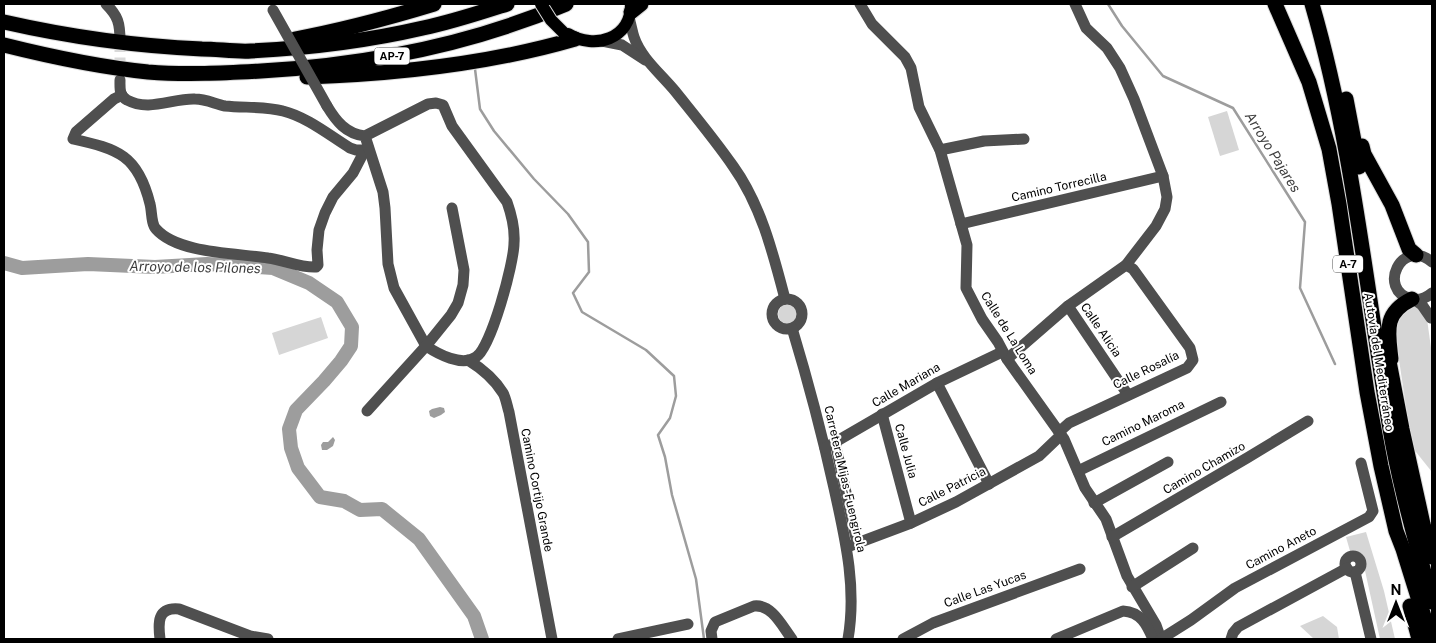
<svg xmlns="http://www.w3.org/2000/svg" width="1436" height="643" font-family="'Public Sans',sans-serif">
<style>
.green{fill:#d6d6d6}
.water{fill:#9d9d9d}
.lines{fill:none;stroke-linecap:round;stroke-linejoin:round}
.stream{stroke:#9d9d9d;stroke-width:2.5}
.river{stroke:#9d9d9d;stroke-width:14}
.minor-tunnel{stroke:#d9d9d9;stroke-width:11;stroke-dasharray:11 5.5;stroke-linecap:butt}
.major-casing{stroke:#dbdbdb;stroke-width:14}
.highway-casing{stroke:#dbdbdb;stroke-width:17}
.minor{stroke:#4f4f4f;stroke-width:11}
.major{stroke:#000;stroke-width:12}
.highway{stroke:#000;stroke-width:15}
.major-bridge-casing{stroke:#dbdbdb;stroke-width:14;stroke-linecap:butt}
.minor-bridge{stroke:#4f4f4f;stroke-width:11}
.major-bridge{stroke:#000;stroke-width:12}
.labels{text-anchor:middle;stroke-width:4;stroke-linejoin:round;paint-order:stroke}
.shield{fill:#fff;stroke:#4c4c4c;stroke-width:1}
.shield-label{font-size:11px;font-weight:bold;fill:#000}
.street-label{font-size:12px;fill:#000;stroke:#fff}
.water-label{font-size:14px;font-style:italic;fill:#3e3e3e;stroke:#fff}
</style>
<rect width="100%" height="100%" fill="#fff"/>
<!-- green -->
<g class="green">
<polygon points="1227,111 1239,150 1220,156 1208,117"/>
<circle cx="788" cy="314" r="10"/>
<polygon points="1412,306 1418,308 1427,319 1432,355 1432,472 1412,447 1395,333 1398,317"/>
<polygon points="321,317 328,338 279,355 272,333"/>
<polygon points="1366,532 1384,591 1395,639 1380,639 1362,557 1350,551 1346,537"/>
<polygon points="1323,616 1337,627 1339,639 1314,639 1300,626"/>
</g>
<!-- water -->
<g class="water">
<polygon points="440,407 444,408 445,412 441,415 434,418 430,416 429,411 432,409"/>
<polygon points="333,437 335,440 333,446 327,450 322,450 321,445 323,442 328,442"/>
</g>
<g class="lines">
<!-- stream -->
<g class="stream">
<polyline points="1108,4 1122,26 1163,76 1233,108 1305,222 1300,288 1335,364"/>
<polyline points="475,69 480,109 494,131 534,179 568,214 588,242 589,272 573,293 582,312 646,350 674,376 676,396 670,418 658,435 665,457 672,495 696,579 704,639"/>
</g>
<!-- river -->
<polyline class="river" points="4,263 22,268 88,264 155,267 207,264 273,268 309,283 337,302 352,327 351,346 341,361 324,381 296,410 289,429 291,448 298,468 320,497 344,501 360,510 382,509 419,539 474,616 482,639"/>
<!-- minor-tunnel -->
<polyline class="minor-tunnel" points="120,41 120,77"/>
<defs>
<path id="major" d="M568,34C595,50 631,39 631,4"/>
<g id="highway">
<polyline points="1275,4 1309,82 1329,149 1339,204 1367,392 1381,466 1396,531 1403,549 1431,639"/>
<path d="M1312,4C1352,142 1366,287 1390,429C1400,488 1417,545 1432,602"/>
<polyline points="631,12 641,4"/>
<path d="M4,22C70,37 135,46 202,49C218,49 235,52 251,51C309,48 367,41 423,28C452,22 479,13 507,4"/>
<path d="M295,39C343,30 388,18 434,4"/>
<path d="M4,45C52,57 99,67 148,72C186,75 224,73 261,71C366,65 470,45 566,4"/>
<path d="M307,77C397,74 489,64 575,39"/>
<polyline points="1346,99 1359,167"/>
<polyline points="1362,146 1364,154 1392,205 1409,249 1416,255"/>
<polyline points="1387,351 1402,429 1423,524 1432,557"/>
<path d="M1391,359C1388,332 1383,313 1412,299"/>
<polyline points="1410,606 1419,639"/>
</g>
</defs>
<!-- major casing -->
<use href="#major" class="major-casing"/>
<!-- highway casing -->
<use href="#highway" class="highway-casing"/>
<!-- minor -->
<g class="minor">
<path d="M106,4C118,16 120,23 120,41"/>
<polyline points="860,4 872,24 905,57 911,68 919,107 940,150 967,245 966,288 982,319 998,342 1007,359 1064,439 1085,488 1106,519 1127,576 1156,625 1161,639"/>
<path d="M629,18C631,24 632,31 634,37C641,58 661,74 675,91C695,116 715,140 733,166C761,205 773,253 785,299"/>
<polyline points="602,41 622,45 645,60"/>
<path d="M120,80C120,88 119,96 127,100C149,112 173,98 195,99C206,99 215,104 225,106C244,108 265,106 283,111C307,117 329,135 350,148L356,150H365"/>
<path d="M122,95L114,99L76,132L73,139C118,149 138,155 150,204C152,211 151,224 156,229C178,254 237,253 268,258C284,260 301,268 316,267L318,265L317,250L319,230L325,213L333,197L353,173L365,150L368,148"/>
<path d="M327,106C336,121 346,134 365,136L383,192L385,208L388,264L394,288L426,346C438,354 462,367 476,357C491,348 514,263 514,243C515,229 512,216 507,202L452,126L443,105L436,103L428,104L365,136"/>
<polyline points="940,150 984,141 1024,139"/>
<polyline points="961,224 1163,176"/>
<path d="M1432,262C1401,237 1377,290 1411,299C1419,301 1426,298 1432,293"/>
<circle cx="787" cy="314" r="15"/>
<polyline points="1415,300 1422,305 1431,318"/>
<polyline points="1068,306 1128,395"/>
<path d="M792,328C808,381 822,434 834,488C845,538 857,587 848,639"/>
<polyline points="1007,359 1068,306 1126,265 1156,226 1165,209 1167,197 1163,176 1134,99 1120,68 1107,48 1086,28 1075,4"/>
<path d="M468,360C481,368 495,380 503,393C506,398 507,406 509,412L552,639"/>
<polyline points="937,383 989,484"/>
<polyline points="367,411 426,346 451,315 458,303 463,285 464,270 452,208"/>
<polyline points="882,414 911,523"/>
<polyline points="1059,432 1069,423 1187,368 1193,360 1190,348 1133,269 1126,265"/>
<polyline points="835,442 857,543"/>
<polyline points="825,448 937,383 1002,352"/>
<polyline points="1078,471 1221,402"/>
<polyline points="1094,503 1168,462"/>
<polyline points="1112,537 1247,458 1308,421"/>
<polyline points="847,547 911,523 956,502 1039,456 1061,435"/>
<circle cx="1353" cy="564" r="8"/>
<polyline points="1355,572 1371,639"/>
<polyline points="1132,587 1193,548"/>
<path d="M160,639C158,623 157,607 179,609L250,636L268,639"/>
<polyline points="618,639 688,624"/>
<path d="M712,639L711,631L715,622L754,606C772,604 782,626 792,639"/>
<polyline points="903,639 933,623 1080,569"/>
<path d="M1056,639L1123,611C1141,612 1147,625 1153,639"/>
<polyline points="1161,639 1191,620 1235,588 1369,517 1373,511 1361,463"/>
<polyline points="1231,639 1233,633 1238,627 1347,568"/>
</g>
<!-- major -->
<use href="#major" class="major"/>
<!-- highway -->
<use href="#highway" class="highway"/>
<defs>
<polyline id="major-bridge" points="541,4 551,20 563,32"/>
</defs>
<!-- major-bridge casing -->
<use href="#major-bridge" class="major-bridge-casing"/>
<!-- minor-bridge -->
<polyline class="minor-bridge" points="273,10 327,106"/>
<!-- major-bridge -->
<use href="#major-bridge" class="major-bridge"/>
</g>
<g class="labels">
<!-- shield labels -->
<g class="shield">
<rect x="374.5" y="47.5" width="35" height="17" rx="4"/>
<rect x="1333" y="255.5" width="30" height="17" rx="4"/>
</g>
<g class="shield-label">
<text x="392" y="60">AP-7</text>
<text x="1348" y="268">A-7</text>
</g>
<!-- street labels -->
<g class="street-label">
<text transform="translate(1059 187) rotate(-13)" y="4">Camino Torrecilla</text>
<text transform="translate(1101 330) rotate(56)" y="4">Calle Alicia</text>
<text transform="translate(1009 333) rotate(58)" y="4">Calle de La Loma</text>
<text transform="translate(1379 362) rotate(81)" y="4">Autovía del Mediterráneo</text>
<text transform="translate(1146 370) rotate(-26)" y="4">Calle Rosalía</text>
<text transform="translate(906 385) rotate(-30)" y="4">Calle Mariana</text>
<text transform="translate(1143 423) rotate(-26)" y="4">Camino Maroma</text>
<text transform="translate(906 451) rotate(75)" y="4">Calle Julia</text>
<text transform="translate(1204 468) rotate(-30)" y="4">Camino Chamizo</text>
<text transform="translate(845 479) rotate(77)" y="4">Carretera Mijas-Fuengirola</text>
<text transform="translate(952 487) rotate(-27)" y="4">Calle Patricia</text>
<text transform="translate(537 490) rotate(79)" y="4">Camino Cortijo Grande</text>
<text transform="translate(1281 548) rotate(-28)" y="4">Camino Aneto</text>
<text transform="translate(985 589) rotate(-20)" y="4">Calle Las Yucas</text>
</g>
<!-- water labels -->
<g class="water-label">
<text transform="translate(1273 152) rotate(58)" y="5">Arroyo Pajares</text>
<text transform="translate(195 267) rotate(1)" y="5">Arroyo de los Pilones</text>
</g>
</g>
<!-- border -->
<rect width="1436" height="643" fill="none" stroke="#000000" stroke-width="10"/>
<!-- north arrow -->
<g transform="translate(1396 603)" stroke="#ffffff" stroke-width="4" paint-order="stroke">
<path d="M0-4L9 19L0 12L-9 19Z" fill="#000000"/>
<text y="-8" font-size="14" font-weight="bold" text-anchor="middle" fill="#000000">N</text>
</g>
</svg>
